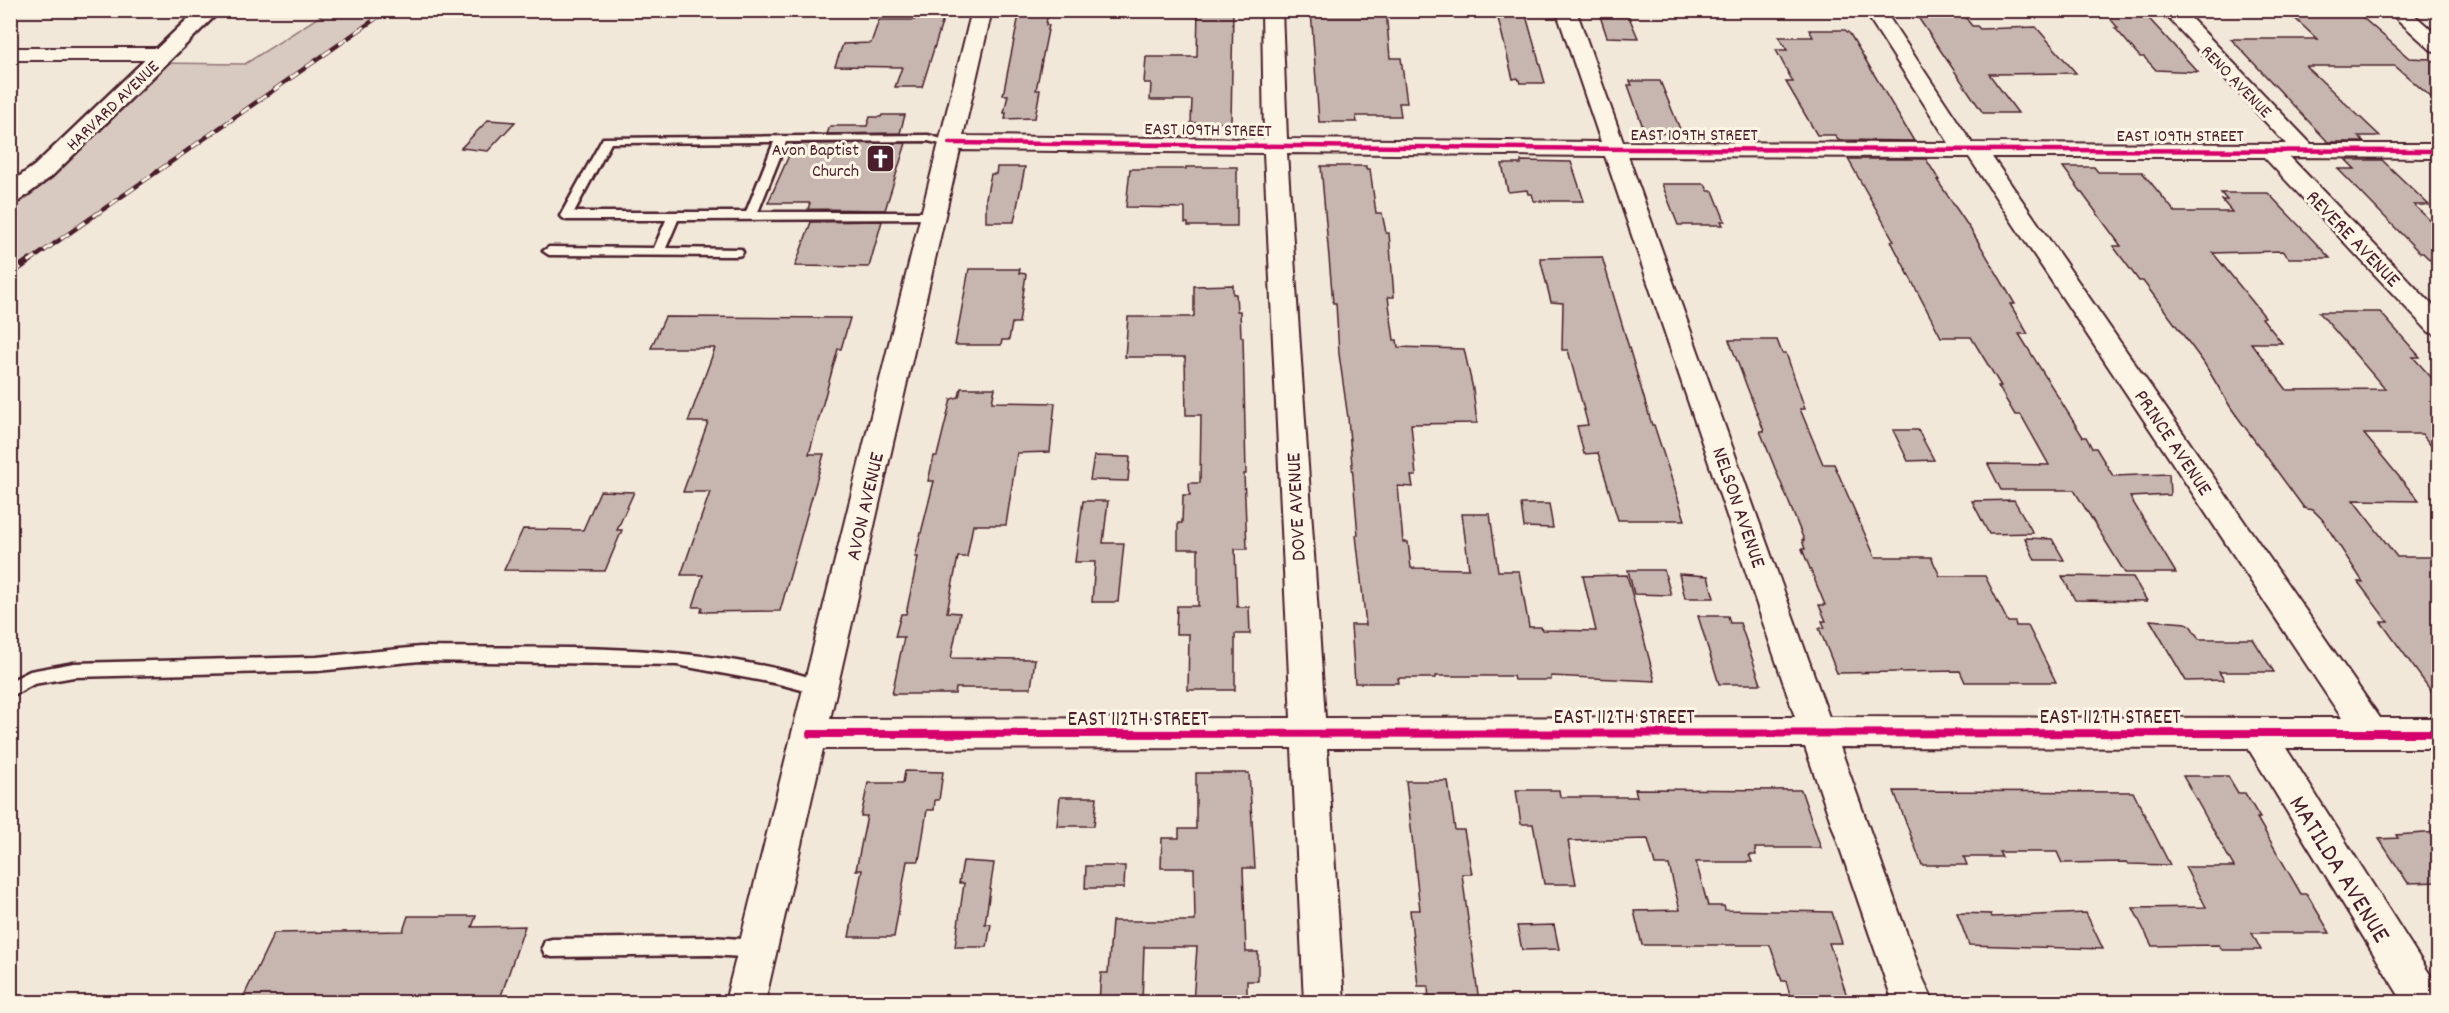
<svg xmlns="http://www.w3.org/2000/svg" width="2449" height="1013" font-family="Dekko,sans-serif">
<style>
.green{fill:#d8cac0;stroke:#917476;stroke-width:1.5}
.building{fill:#c7b6af;stroke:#4a1f2b;stroke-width:1.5}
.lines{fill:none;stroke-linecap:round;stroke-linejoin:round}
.lane-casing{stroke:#4a1f2b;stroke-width:5}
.street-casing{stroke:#4a1f2b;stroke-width:4}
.secondary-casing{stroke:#4a1f2b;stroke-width:5}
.lane{fill:#fcf5e5;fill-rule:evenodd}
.street{fill:#fcf5e5;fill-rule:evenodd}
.secondary{fill:#fcf5e5;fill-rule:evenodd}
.rail-far1-casing{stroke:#4a1f2b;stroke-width:4.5}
.rail-casing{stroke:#4a1f2b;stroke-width:7}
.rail-far1{stroke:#fcf5e5;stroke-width:3;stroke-dasharray:10;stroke-linecap:butt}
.rail{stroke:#fcf5e5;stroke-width:4.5;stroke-dasharray:13;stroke-linecap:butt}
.cycleway-far1-casing{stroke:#fcf5e5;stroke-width:8}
.cycleway-casing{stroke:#fcf5e5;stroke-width:11}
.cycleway-far1{stroke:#d6006c;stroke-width:4.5}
.cycleway{stroke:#d6006c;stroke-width:8}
.labels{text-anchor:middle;stroke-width:6;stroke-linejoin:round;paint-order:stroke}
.far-street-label{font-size:18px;fill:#4a1f2b;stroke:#fcf5e5}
.far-poi-label{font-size:18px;fill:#4a1f2b;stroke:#fcf5e5;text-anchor:end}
.street-label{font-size:21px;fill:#4a1f2b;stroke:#fcf5e5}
.near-street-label{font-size:26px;fill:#4a1f2b;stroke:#fcf5e5}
</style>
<rect width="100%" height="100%" fill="#f1e8da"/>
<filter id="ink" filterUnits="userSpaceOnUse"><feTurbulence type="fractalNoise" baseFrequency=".0167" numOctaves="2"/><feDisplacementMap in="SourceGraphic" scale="12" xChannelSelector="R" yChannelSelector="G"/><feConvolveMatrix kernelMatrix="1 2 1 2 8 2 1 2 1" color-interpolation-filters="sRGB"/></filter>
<g filter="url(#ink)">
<!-- green -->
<polygon class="green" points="328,11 388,11 11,274 11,195 155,63 245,64"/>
<!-- building -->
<g class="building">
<polygon points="946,10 922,87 895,87 902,67 835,66 843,44 871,43 879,20 914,20 917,11"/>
<polygon points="1020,10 1048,10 1046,25 1049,25 1036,90 1040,90 1035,118 1005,119 1006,113 1004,113 1008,95 1003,95"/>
<polygon points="1198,10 1233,10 1231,123 1191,123 1192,100 1150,100 1151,83 1144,83 1146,57 1197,57"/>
<polygon points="1311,10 1386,10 1390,58 1401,58 1407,103 1399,103 1401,116 1356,116 1357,122 1319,122"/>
<polygon points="1496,10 1525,12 1545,83 1520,83 1518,78 1513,79"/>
<polygon points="1602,10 1626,10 1638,38 1607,37 1599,13 1603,13"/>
<polygon points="1913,10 1956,10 1962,13 1972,26 1977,26 1980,29 2036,27 2076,73 1989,74 2018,113 1983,113"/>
<polygon points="2103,10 2141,10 2198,72 2156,70 2144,57 2140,57 2115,28 2118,28"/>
<polygon points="2287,11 2355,11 2409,58 2430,59 2439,66 2439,104 2395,66 2306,66 2380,136 2358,136 2364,142 2328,142 2231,39 2317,39"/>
<polygon points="1809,30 1845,30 1850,34 1914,141 1838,140 1835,135 1817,135 1786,82 1793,82 1776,50 1787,50 1779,37 1813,37"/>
<polygon points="1630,81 1660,81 1682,134 1645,133 1628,85 1632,85"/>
<polygon points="882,115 905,115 900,133 827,134 830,126 867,126 870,117 881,117"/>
<polygon points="488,120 515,122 488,151 461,148"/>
<polygon points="906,143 885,210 808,209 810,203 768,203 794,144"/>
<polygon points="1848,159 1926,159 1939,180 1937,180 1973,233 2015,304 2010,304 2028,334 2019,334 2083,437 2086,437 2092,448 2096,448 2113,476 2169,474 2170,495 2130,497 2176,573 2125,573 2074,490 2001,490 1988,464 2049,465 2021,415 2015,415 1998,386 2001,386 1971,337 1941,337 1891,241 1894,241"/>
<polygon points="2346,160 2382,160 2429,205 2414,205 2439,229 2439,269 2423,253 2420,253 2338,169 2355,169"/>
<polygon points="1521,161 1571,162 1584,201 1534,201 1532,194 1528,194 1527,190 1508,192 1502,164 1521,164"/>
<polygon points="1321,166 1366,166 1366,169 1370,169 1376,213 1382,213 1386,233 1389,233 1394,297 1388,297 1394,340 1397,340 1398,347 1464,349 1473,389 1477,423 1411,424 1416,476 1411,476 1413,487 1398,486 1403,542 1408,542 1411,568 1469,569 1462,514 1490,514 1498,571 1519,571 1529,627 1541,627 1542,630 1596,631 1583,576 1627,575 1655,681 1551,676 1551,680 1514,680 1513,676 1436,676 1436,678 1398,678 1399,683 1355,683 1351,625 1366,625 1356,535 1358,535 1348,418 1339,354 1336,303 1333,303"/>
<polygon points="997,167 1025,167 1014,222 986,222 986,198 991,174 996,174"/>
<polygon points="1186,167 1237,167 1237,226 1188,226 1188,223 1185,223 1185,208 1126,207 1130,169 1186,169"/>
<polygon points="2063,167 2094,167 2098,172 2142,172 2175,212 2232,212 2222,200 2227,200 2221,193 2268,193 2330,258 2289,258 2282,251 2213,253 2265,317 2262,318 2282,343 2251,343 2287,390 2385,389 2319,312 2380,312 2420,357 2413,357 2439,386 2439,456 2422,434 2364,434 2419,501 2353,500 2397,557 2439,557 2439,702 2381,622 2388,622 2358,582 2363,582 2322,519 2313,510 2304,508 2231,408 2204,363 2143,281 2139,281 2113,246 2121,246"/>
<polygon points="1662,184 1705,184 1708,191 1713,191 1725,221 1721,221 1723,225 1678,225"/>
<polygon points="882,221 869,267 795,266 811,222"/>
<polygon points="1602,257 1652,425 1654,425 1685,520 1618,520 1598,453 1584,454 1577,426 1588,425 1568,350 1562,350 1563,303 1551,302 1540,258"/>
<polygon points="969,269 1020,269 1019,273 1026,274 1019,323 1012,323 1009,340 1002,340 1001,345 955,345"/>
<polygon points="1233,285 1233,294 1236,294 1237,311 1240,311 1241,337 1243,337 1246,474 1244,474 1247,549 1235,549 1237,607 1249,607 1250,634 1235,634 1235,690 1188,690 1189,634 1176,634 1177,606 1198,606 1198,549 1178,549 1178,523 1182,523 1183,495 1190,495 1189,483 1200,483 1201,415 1186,415 1185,357 1125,357 1128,317 1192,317 1194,316 1194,286"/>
<polygon points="665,317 850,318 841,349 838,349 809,454 824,454 780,611 701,612 702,607 693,607 703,575 681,575 710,492 683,492 708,422 688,422 715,348 651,348"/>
<polygon points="1729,340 1777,340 1782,353 1786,353 1805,409 1800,409 1823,464 1834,464 1875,557 1931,557 1940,576 1985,576 2008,622 2015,622 2016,626 2028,626 2056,682 1965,682 1960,671 1837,673 1819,628 1825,628 1822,621 1826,621 1819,605 1825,605 1802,549 1805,549 1802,540 1804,540 1760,431 1764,431"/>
<polygon points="961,388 995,388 992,402 1055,403 1050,452 1017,453 1006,525 973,525 967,557 958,557 947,612 960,613 951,658 1035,659 1031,688 956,688 955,694 892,694 904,637 895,637 901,614 906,614 918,557 915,557 934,481 928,481 934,456 937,456 951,399 959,397"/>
<polygon points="1893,430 1918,430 1934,460 1908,461"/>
<polygon points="1094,456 1130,457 1128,481 1090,480"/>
<polygon points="600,491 634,492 617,530 622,530 605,571 504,570 523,529 583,530"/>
<polygon points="2014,500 2033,533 1989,534 1972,501"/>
<polygon points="1083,501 1108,501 1103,543 1124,543 1118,602 1092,602 1095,562 1075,562"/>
<polygon points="1521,504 1549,504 1553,528 1524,527"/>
<polygon points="2025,538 2052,539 2064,560 2035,560"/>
<polygon points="1628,570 1664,570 1671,595 1634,594"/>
<polygon points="1679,574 1708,576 1714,598 1685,598"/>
<polygon points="2062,576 2133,577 2147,601 2075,600"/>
<polygon points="1698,616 1728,616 1730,623 1740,623 1761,684 1719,684"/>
<polygon points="2150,620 2186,623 2190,625 2199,639 2253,639 2274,672 2219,672 2224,680 2186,681"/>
<polygon points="905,771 943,772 939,800 935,800 934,810 927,810 919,861 907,861 894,937 849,937 862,870 856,870 867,816 861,816 868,783 903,783"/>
<polygon points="1196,773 1249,773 1255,868 1243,868 1246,952 1258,952 1258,981 1247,981 1247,1000 1245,1002 1193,1002 1197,947 1144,947 1142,1002 1099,1002 1101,973 1108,973 1112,921 1195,921 1194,868 1161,868 1162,838 1179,838 1179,829 1196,829"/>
<polygon points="2183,776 2228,776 2238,793 2245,793 2260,818 2257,818 2301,894 2307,894 2330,933 2252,933 2261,950 2222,950 2219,945 2152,946 2133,908 2206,907 2185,867 2234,867"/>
<polygon points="1406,781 1448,781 1455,830 1464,830 1472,874 1462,874 1479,1002 1429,1002 1428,986 1418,986 1410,910 1420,910"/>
<polygon points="1635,789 1801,790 1821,848 1755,848 1756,855 1749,855 1752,862 1696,862 1708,906 1724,906 1725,910 1832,912 1842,943 1829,943 1848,999 1792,1002 1786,981 1782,981 1770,945 1642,945 1634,911 1680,910 1669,865 1655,865 1648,839 1568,841 1576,884 1544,884 1533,824 1521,824 1516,790 1559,790 1560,797 1637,797"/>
<polygon points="1894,791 2133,792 2170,865 2128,864 2126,862 2062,863 2057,852 1999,852 2002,857 1964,857 1967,865 1922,865"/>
<polygon points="1060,797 1097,797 1094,826 1057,826"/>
<polygon points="2439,832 2439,882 2408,883 2379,839 2398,838 2396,835"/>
<polygon points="963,861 994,863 985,924 991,924 987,947 955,947 964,883 959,883"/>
<polygon points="1086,866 1125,866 1124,888 1085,888"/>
<polygon points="1957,913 1991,914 1992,917 2086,913 2103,949 1969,945"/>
<polygon points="408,916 476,916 472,927 525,926 501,996 443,997 442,1000 373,1002 241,1002 274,933 403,931"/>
<polygon points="1554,925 1559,949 1522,950 1517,926"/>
</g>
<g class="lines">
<defs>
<g id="lane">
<path d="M928,135L955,143L949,146L928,141L786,142L758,212H932L938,216L936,219L678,220L666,248L741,249L743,252L741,255L737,256L549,255L543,251L549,247L654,248L666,220H566L560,216L603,138ZM774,142L746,212H574L611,143Z"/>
<path d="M420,647C552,649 701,640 827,683L829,688L827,693L821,695L779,684L677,665L420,661L317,671L74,677L34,684L10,697V681L30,671L74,663L317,657Z"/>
<polygon points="710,937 758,940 765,942 768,949 765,956 758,958 710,955 552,957 545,955 542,948 545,941 552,939"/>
</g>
<g id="street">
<path d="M972,10H992L963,136L1264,139L1262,10H1282L1287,139L1601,142L1556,10H1576L1623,142L1949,143L1864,10H1884L1972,143L2286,144L2161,10H2183L2311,144H2438V158L2290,157L2438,311V335L2429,332L2264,157H1992L2380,718H2438V748H2286L2438,987V1002H2403L2248,748L1840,747L1923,979L1934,1002H1893L1805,747L1327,748L1344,1002H1304L1292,748L823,749L765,1002H725ZM960,150L1264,153L1291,718L830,719ZM1287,153L1605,156L1795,717L1325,718ZM1628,156L1969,157L2342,718L1829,717Z"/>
<polygon points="2387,10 2409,10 2438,36 2438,52 2431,50"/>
<polygon points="10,48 164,48 171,50 174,54 171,58 164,60 10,60"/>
</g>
<polygon id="secondary" points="197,10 221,10 52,176 19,201 10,203 10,183 34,166"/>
</defs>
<!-- lane casing -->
<use href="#lane" class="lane-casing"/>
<!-- street casing -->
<use href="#street" class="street-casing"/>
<!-- secondary casing -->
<use href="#secondary" class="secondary-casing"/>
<!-- lane -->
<use href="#lane" class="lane"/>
<!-- street -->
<use href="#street" class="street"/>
<!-- secondary -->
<use href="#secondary" class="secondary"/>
<defs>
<polyline id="rail-far1" points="28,262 388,10"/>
<polyline id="rail" points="10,274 30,260"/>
</defs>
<!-- rail-far1 casing -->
<use href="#rail-far1" class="rail-far1-casing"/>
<!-- rail casing -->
<use href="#rail" class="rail-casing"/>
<!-- rail-far1 -->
<use href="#rail-far1" class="rail-far1"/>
<!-- rail -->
<use href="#rail" class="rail"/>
<defs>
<polyline id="cycleway-far1" points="949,143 1633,149 2438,151"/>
<polyline id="cycleway" points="810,734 2438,733"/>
</defs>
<!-- cycleway-far1 casing -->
<use href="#cycleway-far1" class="cycleway-far1-casing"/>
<!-- cycleway casing -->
<use href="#cycleway" class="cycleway-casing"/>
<!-- cycleway-far1 -->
<use href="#cycleway-far1" class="cycleway-far1"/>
<!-- cycleway -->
<use href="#cycleway" class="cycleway"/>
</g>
</g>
<!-- icons -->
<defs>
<symbol id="church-square" viewBox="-11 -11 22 22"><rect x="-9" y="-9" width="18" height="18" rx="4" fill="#4a1f2b" stroke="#fcf5e5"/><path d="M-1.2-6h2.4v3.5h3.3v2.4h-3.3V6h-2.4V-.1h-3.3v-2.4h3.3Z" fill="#fff"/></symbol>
</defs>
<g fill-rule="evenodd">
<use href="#church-square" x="864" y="142" width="33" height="33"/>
</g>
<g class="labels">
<!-- far-street labels -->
<g class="far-street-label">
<text transform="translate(2237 81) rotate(46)" y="6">RENO AVENUE</text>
<text transform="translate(112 105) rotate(-44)" y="6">HARVARD AVENUE</text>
<text transform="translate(1208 129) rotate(1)" y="6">EAST 109TH STREET</text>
<text x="1694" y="140">EAST 109TH STREET</text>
<text x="2180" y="141">EAST 109TH STREET</text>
</g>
<!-- far-poi labels -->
<g class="far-poi-label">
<text x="859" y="155">Avon Baptist<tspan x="859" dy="21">Church</tspan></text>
</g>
<!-- street labels -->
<g class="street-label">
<text transform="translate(2354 238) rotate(46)" y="7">REVERE AVENUE</text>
<text transform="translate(2174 442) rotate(56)" y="7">PRINCE AVENUE</text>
<text transform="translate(864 506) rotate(-77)" y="7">AVON AVENUE</text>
<text transform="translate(1295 507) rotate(-93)" y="7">DOVE AVENUE</text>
<text transform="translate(1740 507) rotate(71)" y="7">NELSON AVENUE</text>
<text x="1624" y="723">EAST 112TH STREET</text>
<text x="2110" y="723">EAST 112TH STREET</text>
<text x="1138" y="725">EAST 112TH STREET</text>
</g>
<!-- near-street labels -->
<g class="near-street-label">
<text transform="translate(2341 868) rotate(58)" y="9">MATILDA AVENUE</text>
</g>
</g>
<!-- margin -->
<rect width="2449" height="1013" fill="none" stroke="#fcf5e5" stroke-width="36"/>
<rect x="18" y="18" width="2413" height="977" fill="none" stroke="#4a1f2b" stroke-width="2" filter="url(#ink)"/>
</svg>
